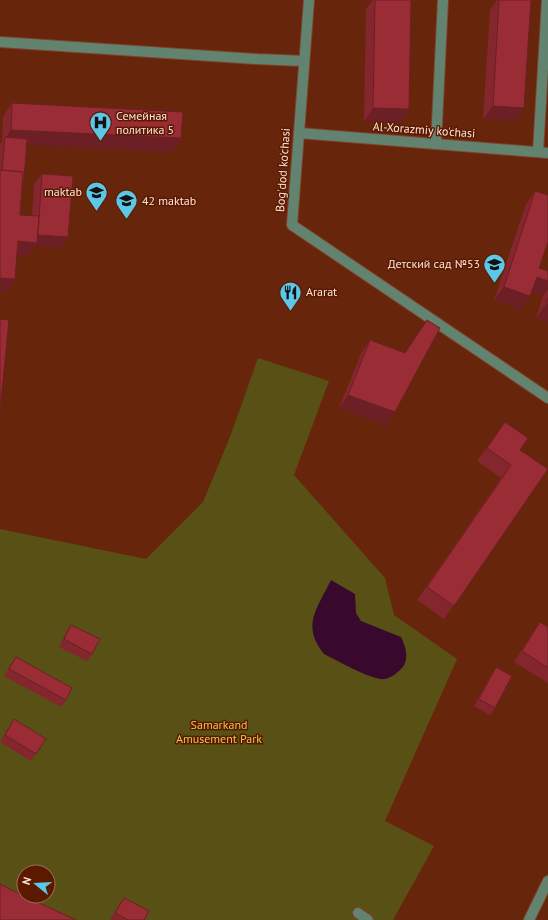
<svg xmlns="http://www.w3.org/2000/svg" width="548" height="920" font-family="'PT Sans',sans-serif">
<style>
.green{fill:#595016;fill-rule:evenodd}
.water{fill:#39092d}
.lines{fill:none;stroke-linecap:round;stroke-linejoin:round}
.minor-casing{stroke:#7f442c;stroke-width:12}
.minor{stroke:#638371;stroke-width:10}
.wall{fill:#84262e}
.shaded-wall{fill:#6c1f25}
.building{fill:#9a2c35;stroke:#6c1f25}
.labels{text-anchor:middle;stroke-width:3;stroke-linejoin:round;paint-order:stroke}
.poi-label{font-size:12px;fill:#fde4db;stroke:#5b1a00;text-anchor:start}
.street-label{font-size:12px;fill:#fde4db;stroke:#5b1a00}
.park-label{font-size:12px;fill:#decb53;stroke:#5b1a00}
</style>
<rect width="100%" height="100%" fill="#67260b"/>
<!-- green -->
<path class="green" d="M258,358L329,381L294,475L385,578L394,615L457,659L385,821L434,846L393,920H68L0,887V529L146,559L203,502L230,437ZM24,872H48V896H24Z"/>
<!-- water -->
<path class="water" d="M331,580L355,594L356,613L361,621L401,637C406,647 410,661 401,669C397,673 391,678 385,679C373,681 336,660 324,654C301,625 317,609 331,580Z"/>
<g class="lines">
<defs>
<g id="minor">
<polyline points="309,0 292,225 548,398"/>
<polyline points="0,42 257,59 304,61"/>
<polyline points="299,133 548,153"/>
<polyline points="436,144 443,0"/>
<polyline points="538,152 547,0"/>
<polyline points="358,913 368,920"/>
<polyline points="529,920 548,881"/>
</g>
</defs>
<!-- minor casing -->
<use href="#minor" class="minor-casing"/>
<!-- minor -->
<use href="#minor" class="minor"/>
</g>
<!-- wall -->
<g class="wall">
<polygon points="373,0 411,0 409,109 400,122 364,122 366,9"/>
<polygon points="497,0 531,0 515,121 483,119 490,10"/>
<polygon points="12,103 181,138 172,152 27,145 24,179 22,181 20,215 32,216 34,184 42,174 68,237 61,248 35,246 27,256 17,255 15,279 5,293 0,292 0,144 2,142 3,117"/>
<polygon points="535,191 539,268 548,271 548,322 536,318 543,296 532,292 530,296 521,309 494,300 526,204"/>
<polygon points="370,340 395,412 385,425 339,408 361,354"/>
<polygon points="505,422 520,450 548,469 444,619 417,600 501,478 477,461"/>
<polygon points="540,622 548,627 548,683 514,662 533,632"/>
<polygon points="71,625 92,654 87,661 59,647 66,632"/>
<polygon points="16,657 66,700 61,707 4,676 11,664"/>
<polygon points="496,667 495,708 490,715 474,706 491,675"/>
<polygon points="14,719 36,754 31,761 0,742"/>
<polygon points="124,898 144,920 110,920 119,905"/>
</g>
<!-- shaded-wall -->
<g class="shaded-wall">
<polygon points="493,106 524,108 515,121 483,119"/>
<polygon points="373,108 409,109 400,122 364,122"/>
<polygon points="11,130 181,138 172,152 4,144 5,139"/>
<polygon points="37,235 68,237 61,248 35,246 27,256 8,255 18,241"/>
<polygon points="537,277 548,281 548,290 543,296 527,291"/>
<polygon points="0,278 15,279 5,293 0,292"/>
<polygon points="504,287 530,296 521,309 494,300"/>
<polygon points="546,304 548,305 548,322 536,318"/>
<polygon points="348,395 395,412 385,425 339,408"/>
</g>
<!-- building -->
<g class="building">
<polygon points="375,0 411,0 409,109 373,108"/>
<polygon points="499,0 531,0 524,108 493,106"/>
<polygon points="12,103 183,112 181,138 11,130"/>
<polygon points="5,137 27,139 24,179 22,179 23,172 2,170"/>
<polygon points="0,170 23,172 20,215 39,216 37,243 18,241 15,279 0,278"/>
<polygon points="42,174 73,176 68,237 38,235"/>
<polygon points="535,191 548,195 548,242 539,268 548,271 548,281 537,277 530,296 504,287"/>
<polygon points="548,297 548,305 546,304"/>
<polygon points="0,319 9,320 0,412"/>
<polygon points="427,320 440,328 395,412 348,395 370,340 405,353"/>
<polygon points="505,422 528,438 520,450 548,469 454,606 427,587 511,465 487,448"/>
<polygon points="540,622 548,627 548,668 522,651"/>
<polygon points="71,625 100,639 92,654 64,639"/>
<polygon points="16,657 72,688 66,700 9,669"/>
<polygon points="496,667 512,676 495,708 479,699"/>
<polygon points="14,719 46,739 36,754 5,735"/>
<polygon points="0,884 24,896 76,920 0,920"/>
<polygon points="124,898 149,911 144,920 128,920 115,913"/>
</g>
<!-- icons -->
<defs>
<symbol id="hospital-pin" viewBox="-11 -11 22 30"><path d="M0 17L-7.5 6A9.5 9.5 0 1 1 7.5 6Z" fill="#5cc7e7" stroke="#5b1a00"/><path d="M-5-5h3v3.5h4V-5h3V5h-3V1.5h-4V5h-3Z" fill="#111"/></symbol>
<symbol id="school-pin" viewBox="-11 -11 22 30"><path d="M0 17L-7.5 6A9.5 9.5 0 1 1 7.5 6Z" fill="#5cc7e7" stroke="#5b1a00"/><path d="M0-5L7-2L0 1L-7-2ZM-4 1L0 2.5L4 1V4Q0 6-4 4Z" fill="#111"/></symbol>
<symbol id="restaurant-pin" viewBox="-11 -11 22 30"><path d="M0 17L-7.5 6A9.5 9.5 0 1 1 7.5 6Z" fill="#5cc7e7" stroke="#5b1a00"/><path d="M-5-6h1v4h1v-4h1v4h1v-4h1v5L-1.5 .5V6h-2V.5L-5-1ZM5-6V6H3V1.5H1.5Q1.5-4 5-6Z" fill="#111"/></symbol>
</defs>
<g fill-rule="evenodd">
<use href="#hospital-pin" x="88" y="110" width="25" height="34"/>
<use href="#school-pin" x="84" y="180" width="25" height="34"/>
<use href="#school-pin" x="114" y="188" width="25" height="34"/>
<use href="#school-pin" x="482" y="252" width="25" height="34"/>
<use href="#restaurant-pin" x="278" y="280" width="25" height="34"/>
</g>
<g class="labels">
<!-- poi labels -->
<g class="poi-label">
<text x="116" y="120">Семейная<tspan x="116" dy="14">политика 5</tspan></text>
<text x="82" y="196" text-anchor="end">maktab</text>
<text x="142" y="205">42 maktab</text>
<text x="480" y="268" text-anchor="end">Детский сад №53</text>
<text x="306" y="296">Ararat</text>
</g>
<!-- street labels -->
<g class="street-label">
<text transform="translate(424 130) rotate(4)" y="4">Al-Xorazmiy ko'chasi</text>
<text transform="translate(283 170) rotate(-86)" y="4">Bog'dod ko'chasi</text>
</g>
<!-- park labels -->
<g class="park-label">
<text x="219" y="729">Samarkand<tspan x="219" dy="14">Amusement Park</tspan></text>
</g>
</g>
<!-- north arrow -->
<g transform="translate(36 884) rotate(288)"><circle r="19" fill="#5b1a00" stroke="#9c6b58"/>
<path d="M0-3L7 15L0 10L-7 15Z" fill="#5cc7e7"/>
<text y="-6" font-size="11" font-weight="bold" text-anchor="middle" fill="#fde4db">N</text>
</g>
</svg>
